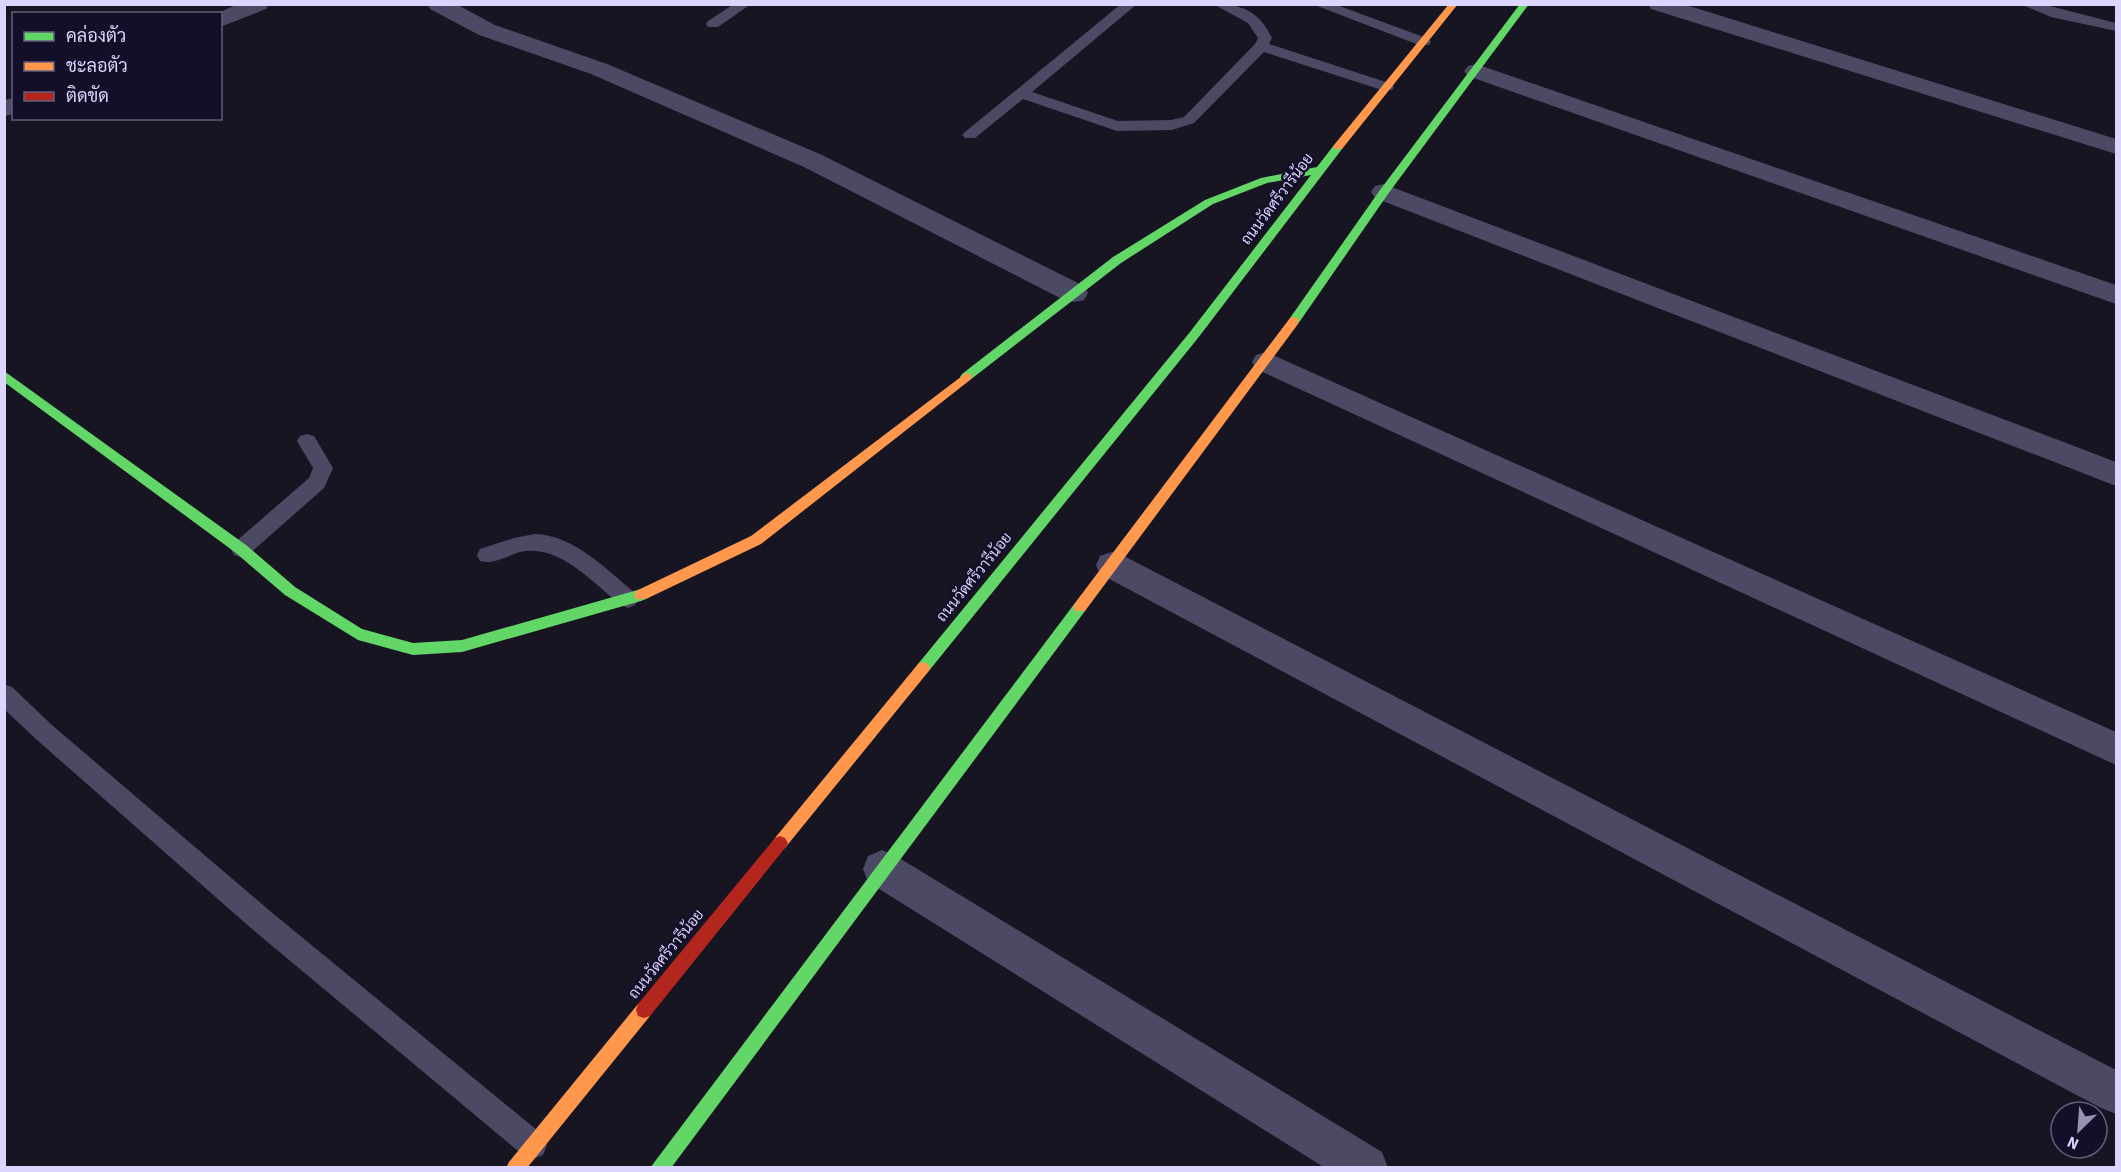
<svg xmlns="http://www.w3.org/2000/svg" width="2121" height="1172" font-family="'Source Sans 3',Sarabun,sans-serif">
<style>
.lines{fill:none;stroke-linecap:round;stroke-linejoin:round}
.lane{fill:#4b4963;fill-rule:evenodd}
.street{fill:#4b4963;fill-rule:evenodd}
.fast{fill:#63d668;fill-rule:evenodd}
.slow{fill:#ff974d;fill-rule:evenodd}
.jam{fill:#b3261e;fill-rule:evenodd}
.labels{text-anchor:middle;stroke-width:5;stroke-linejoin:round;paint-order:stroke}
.street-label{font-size:15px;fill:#dbd5ff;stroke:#130f28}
</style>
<rect width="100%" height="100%" fill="#171522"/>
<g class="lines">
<!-- lane -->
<g class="lane">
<polygon points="734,4 751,4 718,27 708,27 706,24 708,21"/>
<path d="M1121,4H1137L1032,92L1118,121L1171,120L1184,117L1255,44L1258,38L1248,23L1213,4C1242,4 1259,11 1272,38L1269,44L1392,84L1394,87L1392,90H1382L1264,52L1194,123L1172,130L1117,131L1023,99L975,138H965L962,135L965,132Z"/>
<polygon points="1312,4 1334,4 1429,39 1431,42 1429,45 1419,45"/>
<polygon points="2020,4 2042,4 2116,23 2116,31 2051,17"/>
<polygon points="307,434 314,436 333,468 324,488 248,555 241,557 234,555 231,549 234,543 309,478 313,468 297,441 300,436"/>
<path d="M535,534C574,535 607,570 635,593L639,599L635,605L628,608L621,605C593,583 559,543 520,552C507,556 493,565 480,561L477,555L480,549L514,538Z"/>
<polygon points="4,684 12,687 53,726 270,911 543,1135 547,1145 543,1155 533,1159 523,1155 252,929 37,740 4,709"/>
</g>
<!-- street -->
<g class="street">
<polygon points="238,4 269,4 266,9 220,27 220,14 216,14"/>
<polygon points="427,4 456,4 495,25 607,64 822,155 1084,286 1088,293 1084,300 1074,302 1064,300 804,167 591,74 479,35 430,9"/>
<polygon points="1648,4 1683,4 2116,139 2116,154 1651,9"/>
<polygon points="1476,64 2116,285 2116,304 1468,76 1464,71 1468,66"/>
<polygon points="14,98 14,114 4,116 4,100"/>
<polygon points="1384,184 2116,462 2116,486 1375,198 1371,192 1375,186"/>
<polygon points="1266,352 2116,732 2116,765 1256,369 1252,362 1256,355"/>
<polygon points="1112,552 1124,556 2116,1070 2116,1114 2101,1108 1100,574 1096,565 1100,556"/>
<polygon points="882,850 896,856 1382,1152 1388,1168 1325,1168 868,882 863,869 868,856"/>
</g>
<!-- fast -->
<g class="fast">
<polygon points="1520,4 1529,4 1388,194 1298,324 1290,324 1290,318 1380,190"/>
<polygon points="1338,144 1343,147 1342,149 1198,338 928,672 923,674 918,672 916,668 918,664 1190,332 1311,175 1267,183 1213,204 1121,263 970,380 962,380 960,377 962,374 1113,257 1205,200 1261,178 1317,167 1334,145"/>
<polygon points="4,371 246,545 295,587 362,629 413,643 462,640 641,589 646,591 648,595 646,599 641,601 462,652 413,655 358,640 285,595 236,553 4,382"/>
<polygon points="1080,601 1085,603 1087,607 1085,611 671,1168 650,1168 1075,603"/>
</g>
<!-- slow -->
<g class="slow">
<polygon points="1449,4 1458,4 1342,149 1334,149 1334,145"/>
<polygon points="1294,317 1298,318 1298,324 1085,611 1075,611 1073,607 1075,603 1290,318"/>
<polygon points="966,373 970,374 972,377 970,380 761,544 646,599 636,599 634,595 636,591 751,536"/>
<polygon points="923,662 928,664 930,668 928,672 785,848 780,850 775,848 772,843 775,838 918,664"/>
<polygon points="644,1002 650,1004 652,1010 650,1016 527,1168 506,1168 509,1162 638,1004"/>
</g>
<!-- jam -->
<polygon class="jam" points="780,836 785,838 788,843 785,848 650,1016 644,1018 638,1016 636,1010 638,1004 775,838"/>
</g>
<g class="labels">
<!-- street labels -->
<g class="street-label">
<text transform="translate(1277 199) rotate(-53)" y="5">ถนนวัดศรีวารีน้อย</text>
<text transform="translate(974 577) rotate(-51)" y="5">ถนนวัดศรีวารีน้อย</text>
<text transform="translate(666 954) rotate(-51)" y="5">ถนนวัดศรีวารีน้อย</text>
</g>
</g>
<!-- border -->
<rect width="2121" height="1172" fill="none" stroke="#dbd5ff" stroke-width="12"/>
<!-- legend -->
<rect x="12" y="12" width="210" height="108" fill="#130f28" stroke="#635e7e" stroke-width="1.5"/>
<rect x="24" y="32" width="30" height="9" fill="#63d668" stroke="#635e7e" stroke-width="1.5"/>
<text x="66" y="42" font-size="18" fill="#dbd5ff">คล่องตัว</text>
<rect x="24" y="62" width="30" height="9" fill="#ff974d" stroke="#635e7e" stroke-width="1.5"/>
<text x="66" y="72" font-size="18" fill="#dbd5ff">ชะลอตัว</text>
<rect x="24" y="92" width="30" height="9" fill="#b3261e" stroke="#635e7e" stroke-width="1.5"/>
<text x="66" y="102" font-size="18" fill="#dbd5ff">ติดขัด</text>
<!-- north arrow -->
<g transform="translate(2079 1130) rotate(205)"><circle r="28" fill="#130f28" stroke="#635e7e" stroke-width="1.5"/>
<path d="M0-4.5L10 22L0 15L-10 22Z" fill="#9692b2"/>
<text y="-9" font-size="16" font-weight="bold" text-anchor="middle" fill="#dbd5ff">N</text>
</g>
</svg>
